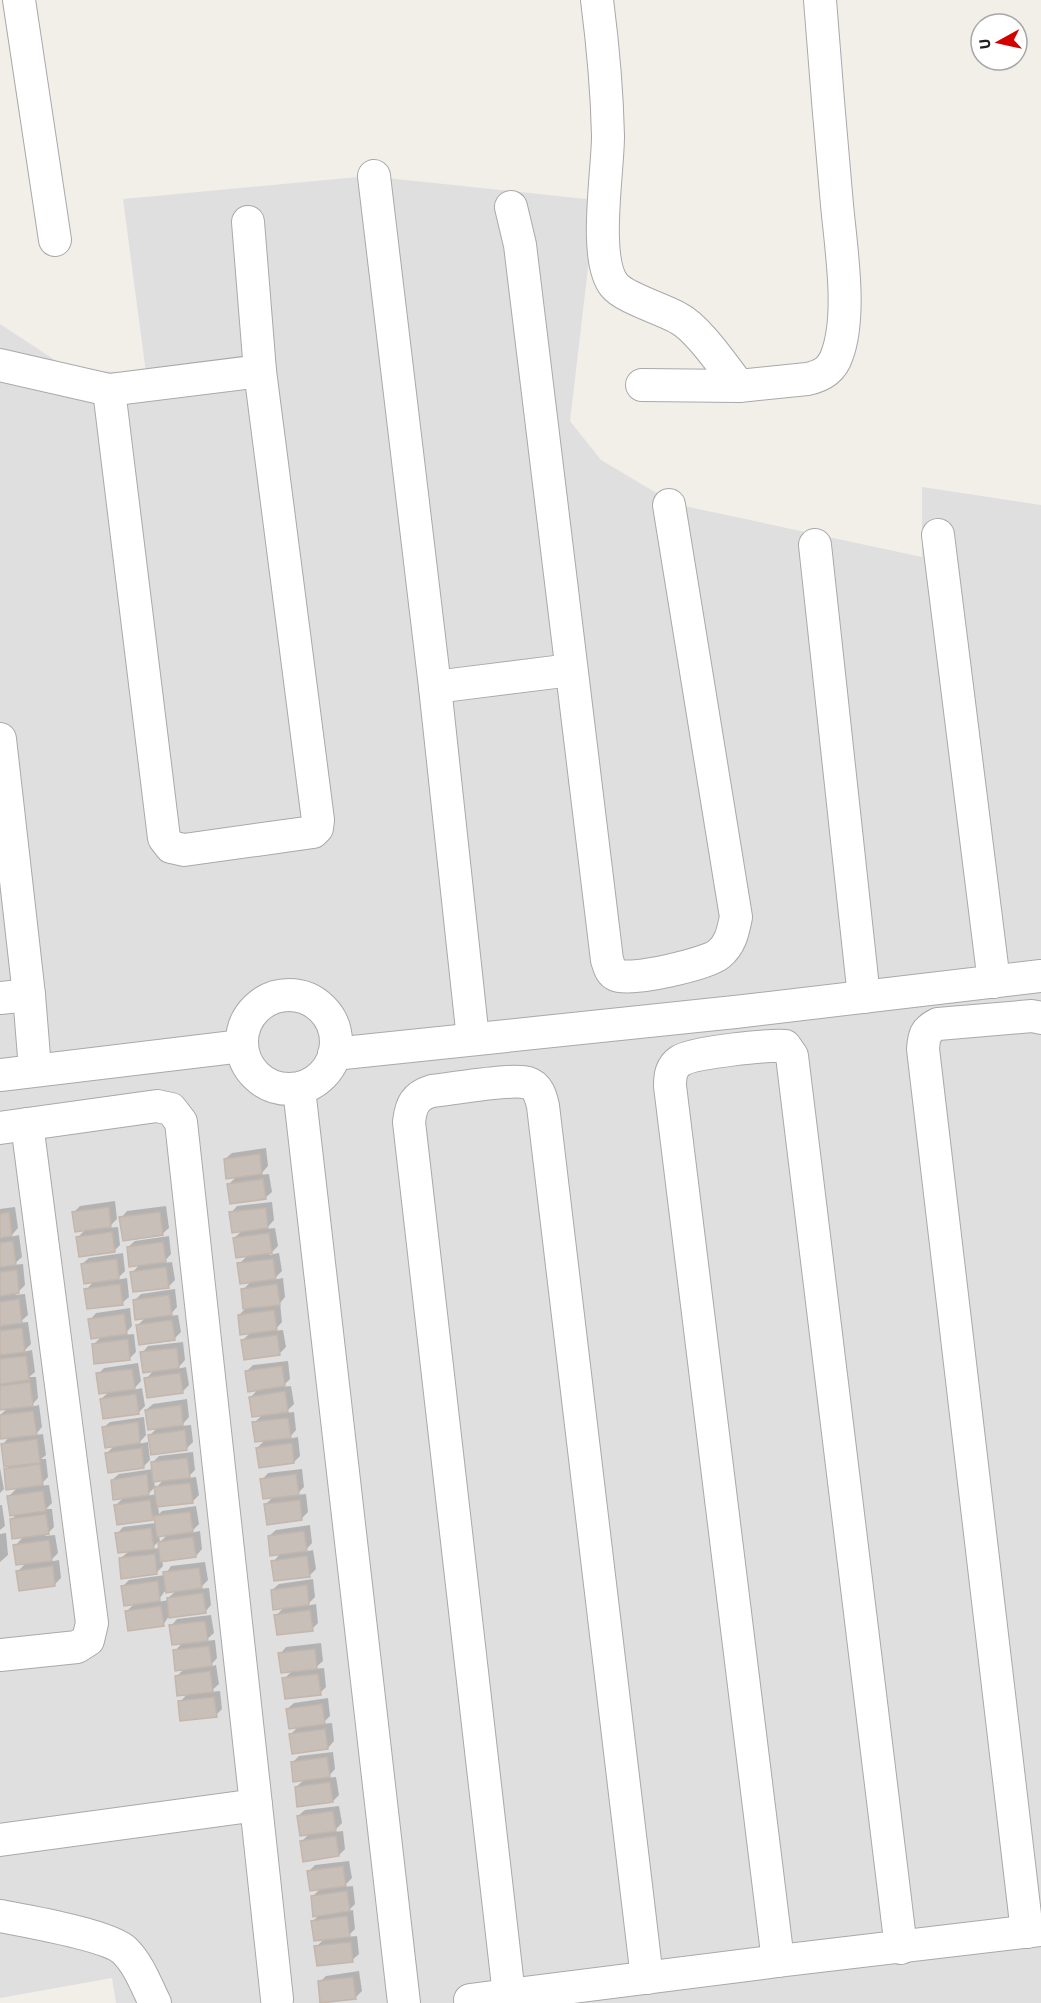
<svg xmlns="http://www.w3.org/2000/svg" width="1041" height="2003" font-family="'Source Sans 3',sans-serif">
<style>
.residential{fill:#e0dfdf}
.shadow{fill:#0003;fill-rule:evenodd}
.building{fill:#c7bfb8;stroke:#c4b6ab;stroke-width:1.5}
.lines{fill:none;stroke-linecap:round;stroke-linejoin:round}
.minor-casing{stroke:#a9a9a9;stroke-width:34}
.minor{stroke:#fff;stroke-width:32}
</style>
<rect width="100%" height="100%" fill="#f2efe9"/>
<!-- residential -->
<polygon class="residential" points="368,176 596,200 570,421 601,460 675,504 922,557 922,487 1041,505 1041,2003 116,2003 112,1978 0,1998 0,324 70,370 146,373 123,199"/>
<!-- shadow -->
<g class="shadow">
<polygon points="266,1148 268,1166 260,1175 269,1174 272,1192 265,1198 229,1184 237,1176 225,1159 232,1153"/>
<polygon points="115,1201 117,1219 108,1228 118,1227 120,1245 114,1251 78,1237 86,1229 74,1212 80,1206"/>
<polygon points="272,1202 274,1220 266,1229 275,1228 278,1246 269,1255 279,1253 282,1271 273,1280 283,1278 285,1297 280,1303 282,1322 274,1331 283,1330 286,1347 279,1354 243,1340 251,1332 239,1315 245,1309 243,1290 251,1281 239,1264 248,1255 234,1238 243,1230 231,1213 237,1206"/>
<polygon points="166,1206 169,1228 162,1234 121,1218 127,1211"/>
<polygon points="15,1207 18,1228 10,1237 19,1235 22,1257 13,1265 23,1264 25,1285 15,1295 25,1294 28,1315 19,1323 28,1322 31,1344 23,1352 32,1350 35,1372 29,1377 36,1377 38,1398 30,1407 39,1405 42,1427 35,1435 43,1434 46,1455 41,1459 46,1459 48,1477 39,1486 49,1485 52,1503 46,1509 52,1509 54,1527 45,1536 55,1535 58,1553 49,1562 59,1560 61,1578 54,1585 18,1571 27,1562 15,1546 24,1536 12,1519 18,1513 9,1496 19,1486 5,1470 10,1465 3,1444 10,1436 0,1423 0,1415 8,1408 0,1409 0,1209"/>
<polygon points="169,1236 171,1254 163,1263 172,1262 175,1280 169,1286 132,1273 140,1264 128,1247 135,1241"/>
<polygon points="123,1253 125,1271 116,1280 127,1278 129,1297 122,1303 86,1290 94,1281 82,1264 89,1258"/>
<polygon points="175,1289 177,1307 169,1316 178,1315 181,1332 174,1339 138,1325 146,1317 135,1300 141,1294"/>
<polygon points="130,1308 132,1326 124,1335 134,1334 136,1352 129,1359 93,1345 102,1336 90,1320 96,1313"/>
<polygon points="183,1342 185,1360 177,1369 186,1367 189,1385 182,1392 146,1379 154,1370 142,1353 148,1346"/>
<polygon points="288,1361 290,1379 282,1387 291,1386 294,1404 285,1413 294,1412 296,1430 288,1439 298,1437 300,1456 294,1462 257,1448 266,1439 254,1423 263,1414 251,1397 259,1388 247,1371 253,1365"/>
<polygon points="138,1363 141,1381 133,1390 142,1388 145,1406 138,1413 101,1399 110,1391 98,1374 104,1368"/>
<polygon points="187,1399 189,1417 181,1426 191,1425 193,1442 186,1449 150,1435 158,1427 146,1410 153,1404"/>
<polygon points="144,1417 146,1435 138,1444 148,1442 150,1460 143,1467 107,1453 115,1445 103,1428 110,1422"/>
<path d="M193,1452L195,1470L187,1478L196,1477L199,1495L193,1501L158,1506L159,1514L162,1511L196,1506L199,1524L190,1533L200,1531L202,1549L196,1556L162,1560L163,1566L156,1573L120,1559L129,1551L117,1534L123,1527L156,1523V1515L152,1519L116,1505L124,1497L112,1480L119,1474L153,1469L152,1463L159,1456ZM164,1479L156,1488L157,1494L146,1496L155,1487L154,1481ZM168,1534L160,1542L159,1535ZM159,1541L160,1548L151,1549Z"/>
<polygon points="0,1468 4,1489 0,1493"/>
<polygon points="302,1469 304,1487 296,1495 306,1494 308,1512 302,1518 265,1505 274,1496 262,1480 268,1473"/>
<polygon points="0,1505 2,1505 5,1526 0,1530"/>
<polygon points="310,1525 312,1543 304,1552 313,1550 316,1569 310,1575 273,1562 281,1553 269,1536 276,1530"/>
<polygon points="6,1533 8,1555 0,1562 0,1534"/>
<path d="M205,1562L208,1580L199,1589L209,1588L211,1605L205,1612L169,1616L163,1625L127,1611L135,1603L123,1586L129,1580L165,1575L171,1566ZM177,1590L168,1598L169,1600L157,1602L165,1591Z"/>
<polygon points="313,1579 315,1597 306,1606 316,1604 318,1623 312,1629 276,1616 284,1607 272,1590 279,1584"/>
<polygon points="211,1615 214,1633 205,1641 215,1640 217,1658 209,1667 216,1665 219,1684 210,1692 220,1691 222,1709 216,1715 180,1702 188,1693 176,1677 185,1668 175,1651 183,1642 171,1626 177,1619"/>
<polygon points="321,1643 323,1661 314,1669 324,1668 326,1687 320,1693 284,1679 292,1671 280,1654 286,1647"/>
<polygon points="328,1698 330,1716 322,1724 332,1723 334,1741 328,1748 291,1734 299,1726 287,1709 294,1703"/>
<polygon points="333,1752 335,1769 327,1778 336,1777 339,1795 333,1801 296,1787 305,1779 293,1762 299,1756"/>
<polygon points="339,1806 342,1823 333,1832 343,1831 345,1849 339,1855 302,1841 310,1833 298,1816 305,1810"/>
<polygon points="349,1861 352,1878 343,1887 353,1886 355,1904 348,1911 353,1910 355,1929 347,1937 357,1936 359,1954 352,1960 316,1947 325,1938 313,1921 320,1914 313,1896 321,1888 309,1871 315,1865"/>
<polygon points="359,1971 362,1991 355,1998 320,1982 326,1976"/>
</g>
<!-- building -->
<g class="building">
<polygon points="260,1154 262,1174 226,1179 224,1159"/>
<polygon points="263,1179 266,1199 230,1204 227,1184"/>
<polygon points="109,1207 111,1227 75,1232 72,1212"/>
<polygon points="266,1208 268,1228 232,1233 229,1212"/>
<polygon points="9,1212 12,1236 0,1238 0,1214"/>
<polygon points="160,1212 163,1235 123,1241 119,1217"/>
<polygon points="112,1232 115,1252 79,1257 76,1237"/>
<polygon points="269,1233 272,1253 236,1258 233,1238"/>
<polygon points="13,1241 16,1265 0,1267 0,1243"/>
<polygon points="163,1242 166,1262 129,1267 127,1247"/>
<polygon points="117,1259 119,1279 84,1284 81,1264"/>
<polygon points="273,1259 276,1279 240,1284 237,1263"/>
<polygon points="166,1267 169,1288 133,1292 130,1272"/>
<polygon points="17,1270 19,1293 0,1296 0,1272"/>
<polygon points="120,1284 123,1305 87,1309 84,1289"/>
<polygon points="277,1284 280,1305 243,1309 241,1289"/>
<polygon points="169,1295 172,1315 135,1320 133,1300"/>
<polygon points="19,1299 22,1323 0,1326 0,1302"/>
<polygon points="274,1310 277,1330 240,1335 238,1315"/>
<polygon points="124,1314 127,1334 91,1339 88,1319"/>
<polygon points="172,1320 175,1340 139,1345 136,1325"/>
<polygon points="22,1328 25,1352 0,1355 0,1331"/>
<polygon points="277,1335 280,1355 244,1360 241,1340"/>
<polygon points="128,1339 130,1360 94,1364 92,1344"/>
<polygon points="177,1348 179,1368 143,1373 140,1352"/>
<polygon points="26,1356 29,1380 0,1384 0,1359"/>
<polygon points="282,1366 285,1386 248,1392 245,1371"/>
<polygon points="132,1369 135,1389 99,1394 96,1373"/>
<polygon points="180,1373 183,1393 147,1398 144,1378"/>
<polygon points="30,1382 33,1406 0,1410 0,1386"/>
<polygon points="285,1391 288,1412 252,1417 249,1397"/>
<polygon points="136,1394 139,1414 103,1419 100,1399"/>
<polygon points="181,1405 183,1425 148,1430 145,1410"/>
<polygon points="33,1411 37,1435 0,1439 0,1415"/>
<polygon points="288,1418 291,1438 255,1442 252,1422"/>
<polygon points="138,1422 140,1443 105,1448 102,1427"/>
<polygon points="185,1430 187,1450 151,1455 148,1435"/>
<polygon points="37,1439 40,1463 4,1467 1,1444"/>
<polygon points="292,1443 294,1463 259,1468 256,1448"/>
<polygon points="142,1448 144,1468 108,1473 105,1453"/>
<polygon points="187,1458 190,1478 153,1482 151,1462"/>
<polygon points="40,1464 43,1485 6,1490 4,1469"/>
<polygon points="147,1474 149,1495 113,1500 111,1480"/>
<polygon points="296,1474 299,1495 263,1499 260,1479"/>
<polygon points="190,1483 193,1503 157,1507 154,1487"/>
<polygon points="43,1491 46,1511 10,1516 7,1496"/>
<polygon points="150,1500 153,1520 117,1525 114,1505"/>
<polygon points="300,1500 302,1520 267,1525 264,1504"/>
<polygon points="190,1512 193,1532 157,1537 154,1516"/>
<polygon points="46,1514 49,1534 12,1539 10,1519"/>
<polygon points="151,1528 154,1549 118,1553 115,1533"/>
<polygon points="304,1531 307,1551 270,1556 268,1536"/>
<polygon points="193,1537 196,1557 160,1562 158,1542"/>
<polygon points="49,1540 52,1561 16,1565 13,1545"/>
<polygon points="155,1554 157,1574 121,1579 119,1558"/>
<polygon points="307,1556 310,1577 274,1581 271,1561"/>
<polygon points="53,1566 55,1586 19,1591 16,1571"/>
<polygon points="199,1568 202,1588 166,1593 163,1572"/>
<polygon points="158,1581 160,1601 124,1606 121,1586"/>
<polygon points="307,1585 309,1605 273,1610 271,1590"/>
<polygon points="203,1593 206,1613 169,1618 167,1598"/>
<polygon points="161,1606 164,1626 128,1631 125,1611"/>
<polygon points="310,1610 313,1631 277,1635 274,1615"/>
<polygon points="205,1621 208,1641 172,1645 169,1625"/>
<polygon points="209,1646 212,1666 175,1671 173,1650"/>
<polygon points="315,1649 317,1669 281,1673 278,1653"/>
<polygon points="210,1671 213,1692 177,1696 175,1676"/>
<polygon points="318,1674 321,1695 285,1699 282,1678"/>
<polygon points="214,1697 217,1717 180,1721 178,1701"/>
<polygon points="322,1704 325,1724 289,1729 286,1709"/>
<polygon points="325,1729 328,1749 292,1754 289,1734"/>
<polygon points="327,1757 330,1777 293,1782 291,1762"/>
<polygon points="330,1782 333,1802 297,1807 295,1787"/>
<polygon points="333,1811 336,1831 300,1836 297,1816"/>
<polygon points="336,1836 339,1856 303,1862 300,1841"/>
<polygon points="343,1866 346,1886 310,1891 307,1871"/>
<polygon points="347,1891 350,1911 313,1917 311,1896"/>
<polygon points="347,1916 350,1937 314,1941 311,1921"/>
<polygon points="351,1942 353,1962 317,1966 314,1946"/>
<polygon points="353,1977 356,1999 320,2003 318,1981"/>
</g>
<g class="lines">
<defs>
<g id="minor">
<polyline points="19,0 55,240"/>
<path d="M597,0C603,46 607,91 608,136C608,172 593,258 614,285C624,298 663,309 678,318C698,328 724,367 739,386"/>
<polyline points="374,176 435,687 473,1039"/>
<path d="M511,207L520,245L524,278L607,960C609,965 610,973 616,975C630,982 707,964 719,954C731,944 733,931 736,917L669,505"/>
<polyline points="0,365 109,390 260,371"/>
<path d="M642,385L739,386L807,379C822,376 832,370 837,355C852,315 841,248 837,205C831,137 825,68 820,0"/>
<polyline points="109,390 164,838 171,847 184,850 313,832 317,828 318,820 260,371 248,222"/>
<polyline points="938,535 994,982"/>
<polyline points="815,545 864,997"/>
<polyline points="435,687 571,670"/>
<polyline points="0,739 29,995 35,1069"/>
<circle cx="289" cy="1042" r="47"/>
<polyline points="0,998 29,995"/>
<polyline points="334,1054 735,1012 1041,976"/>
<polyline points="0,1075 242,1046"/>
<polyline points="299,1089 404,2003"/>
<polyline points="0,1128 157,1106 171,1109 181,1122 256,1805"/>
<polyline points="0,1655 77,1647 88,1640 92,1623 27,1124"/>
<polyline points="0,1840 256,1805 277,1999"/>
<path d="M0,1916C25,1921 109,1935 125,1951C139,1965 146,1985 155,2003"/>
<path d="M1027,1932L923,1049C924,1036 925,1030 938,1024L1032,1016L1041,1018"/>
<path d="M778,1961L670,1086C670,1076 671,1067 680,1061C694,1052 767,1045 785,1046L792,1056L901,1948"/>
<path d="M509,1995L409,1122C411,1105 415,1096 432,1091C451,1089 513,1078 528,1083C538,1086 541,1097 543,1106L647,1978"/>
<polyline points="470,2000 778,1961 1041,1930"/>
</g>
</defs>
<!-- minor casing -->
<use href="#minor" class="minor-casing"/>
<!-- minor -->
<use href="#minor" class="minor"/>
</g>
<!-- north arrow -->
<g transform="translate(999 42) rotate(262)"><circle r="28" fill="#ffffff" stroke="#a7a7a7" stroke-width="1.5"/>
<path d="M0-4.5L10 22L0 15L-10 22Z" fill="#d40000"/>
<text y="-9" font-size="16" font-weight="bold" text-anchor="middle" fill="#222222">U</text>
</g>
</svg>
